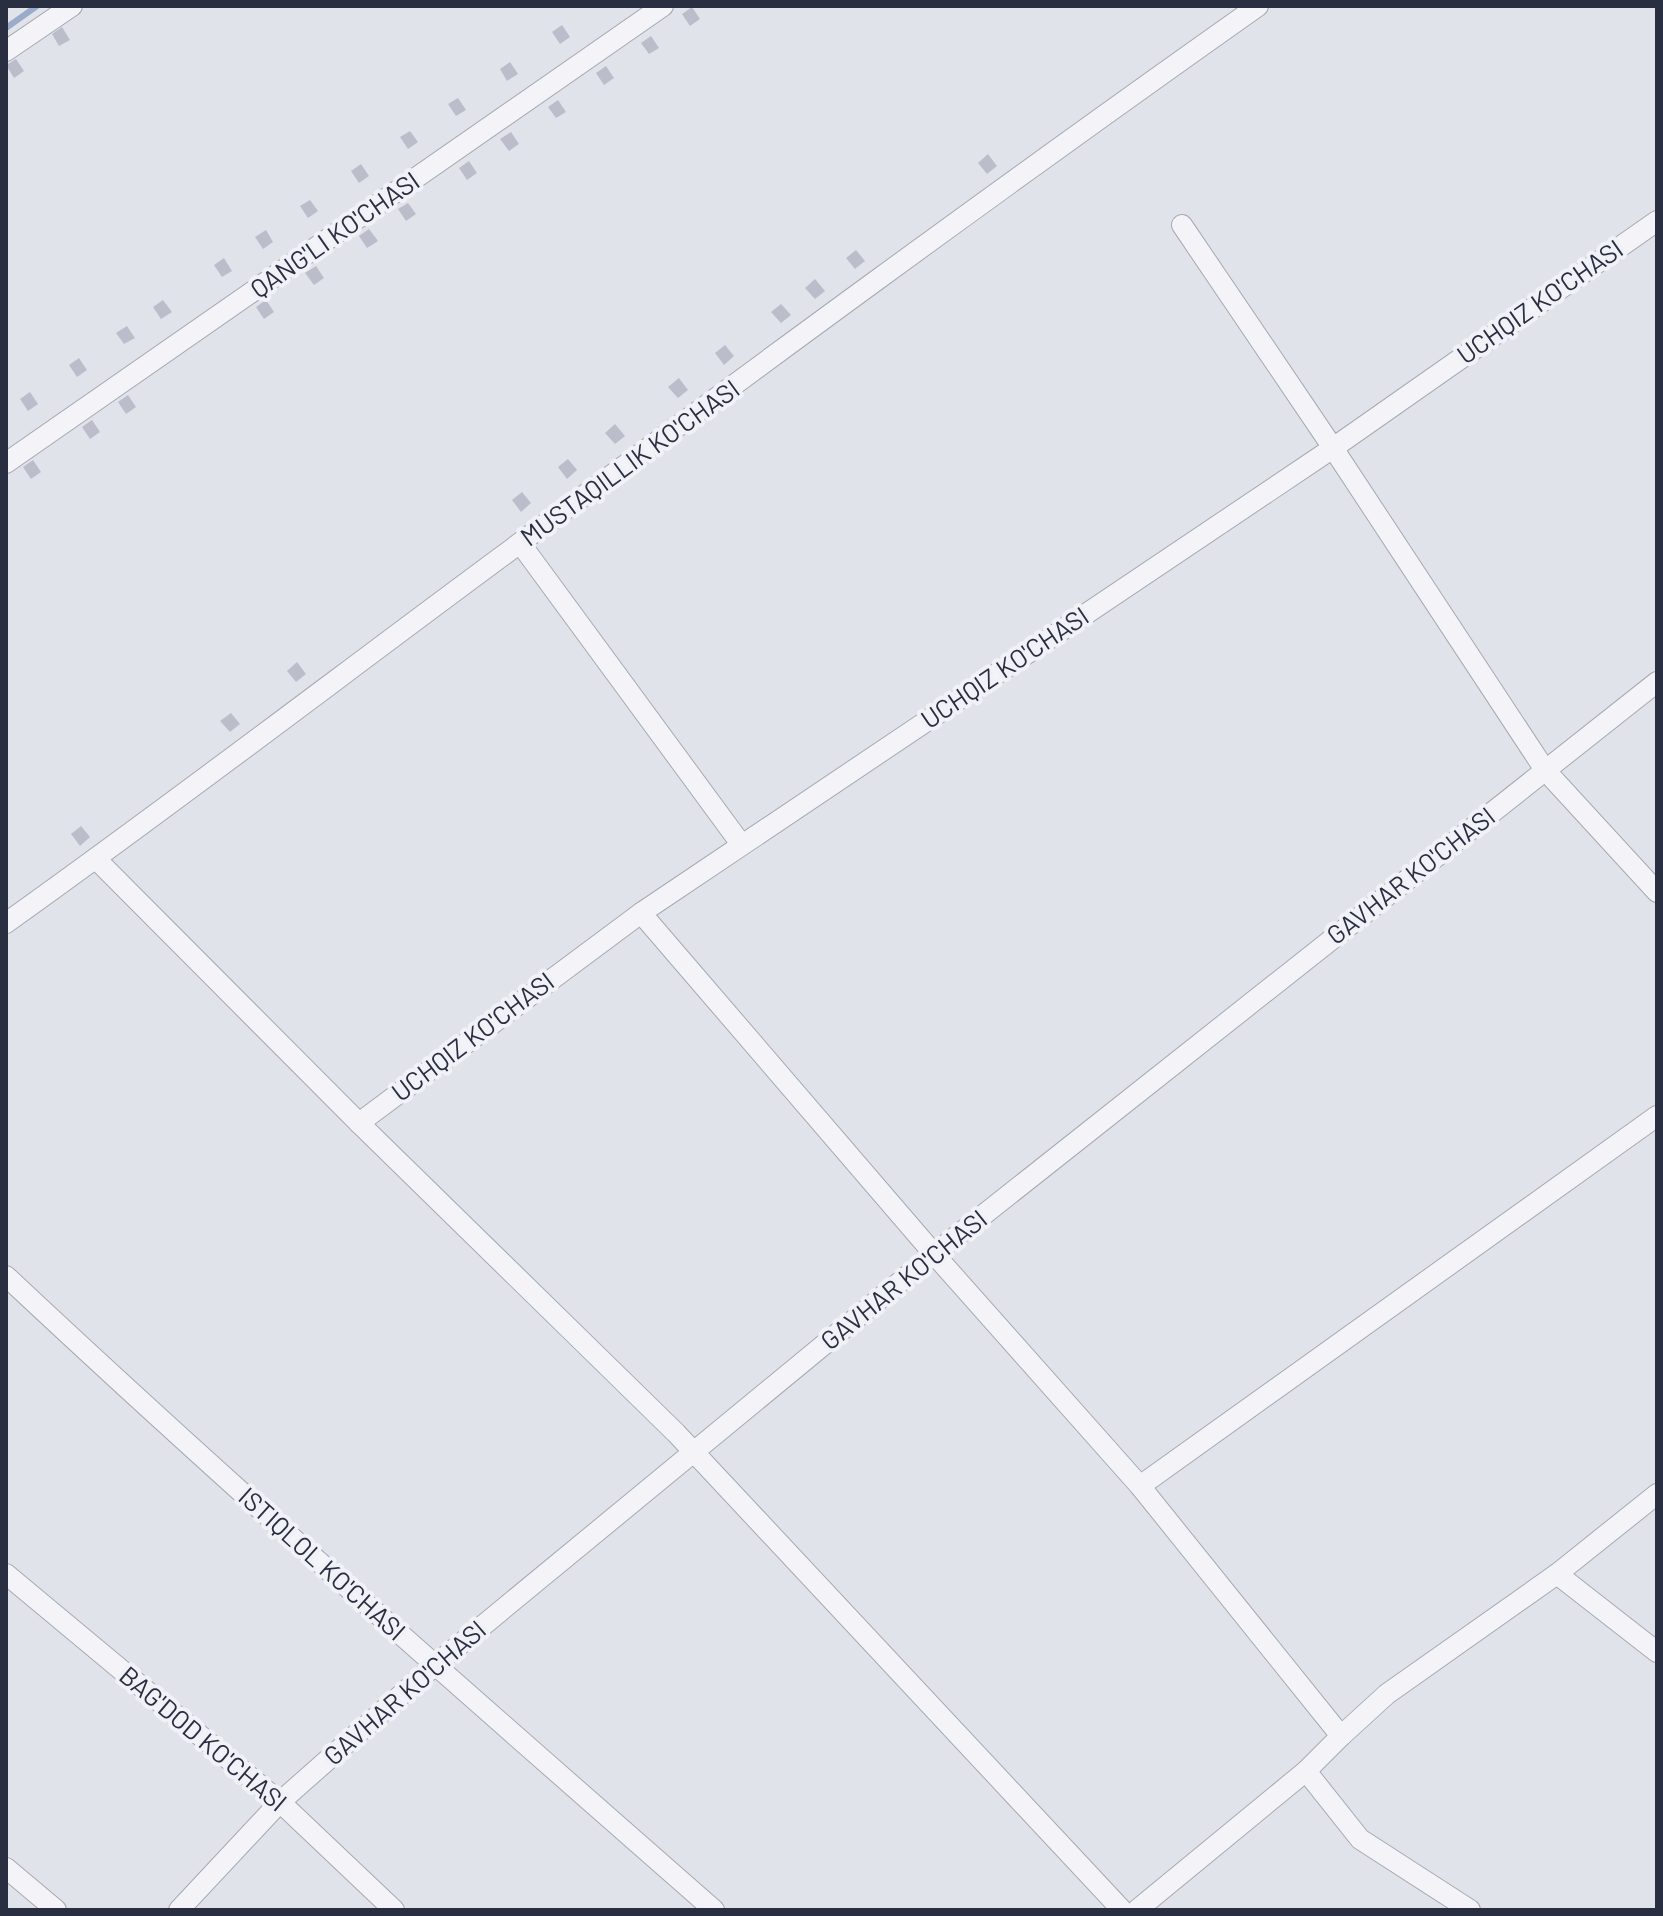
<svg xmlns="http://www.w3.org/2000/svg" width="1663" height="1916" font-family="Barlow,sans-serif">
<style>
.lines{fill:none;stroke-linecap:round;stroke-linejoin:round}
.stream{stroke:#9babca;stroke-width:6}
.building{fill:#bbbeca}
.minor-casing{stroke:#a6a9b4;stroke-width:22}
.minor{stroke:#f4f4f8;stroke-width:20}
.labels{text-anchor:middle;stroke-width:8;stroke-linejoin:round;paint-order:stroke}
.street-label{font-size:26px;fill:#292e41;stroke:#f0f2f7}
</style>
<rect width="100%" height="100%" fill="#e1e3ea"/>
<g class="lines">
<!-- stream -->
<polyline class="stream" points="6,28 37,6"/>
</g>
<!-- building -->
<g class="building">
<polygon points="692,7 700,19 690,26 682,14"/>
<polygon points="562,25 570,37 560,44 552,32"/>
<polygon points="62,27 70,40 59,46 52,34"/>
<polygon points="651,36 659,48 649,54 641,43"/>
<polygon points="16,59 24,71 14,78 6,65"/>
<polygon points="510,62 518,74 507,81 500,69"/>
<polygon points="606,66 614,78 604,85 596,73"/>
<polygon points="458,98 466,110 456,116 448,104"/>
<polygon points="558,100 566,112 556,118 548,107"/>
<polygon points="410,131 418,142 408,149 400,137"/>
<polygon points="511,132 519,144 509,151 500,139"/>
<polygon points="988,154 997,166 987,174 978,163"/>
<polygon points="469,161 477,173 467,180 459,168"/>
<polygon points="361,164 369,176 359,183 351,171"/>
<polygon points="310,200 318,211 308,218 300,206"/>
<polygon points="408,203 416,214 406,221 398,209"/>
<polygon points="369,229 378,241 367,248 359,236"/>
<polygon points="266,230 273,242 263,249 255,237"/>
<polygon points="856,250 865,261 855,269 846,258"/>
<polygon points="224,258 232,271 222,277 214,265"/>
<polygon points="316,266 324,278 314,285 305,273"/>
<polygon points="815,279 825,291 815,299 805,288"/>
<polygon points="163,300 172,312 161,319 153,307"/>
<polygon points="266,300 274,312 264,319 256,307"/>
<polygon points="781,304 791,315 781,323 771,312"/>
<polygon points="127,326 135,338 124,344 116,333"/>
<polygon points="725,345 734,356 724,365 715,353"/>
<polygon points="79,358 87,370 77,377 69,365"/>
<polygon points="679,378 688,390 678,398 668,387"/>
<polygon points="30,392 38,404 28,411 20,399"/>
<polygon points="128,395 136,407 126,414 118,402"/>
<polygon points="92,420 100,432 90,439 82,427"/>
<polygon points="615,424 625,436 615,444 605,433"/>
<polygon points="568,459 577,470 567,479 558,467"/>
<polygon points="33,460 41,472 31,479 23,467"/>
<polygon points="522,492 531,503 521,512 512,500"/>
<polygon points="297,662 306,674 296,682 287,671"/>
<polygon points="231,713 240,724 230,732 220,721"/>
<polygon points="81,826 90,837 80,846 71,834"/>
</g>
<g class="lines">
<defs>
<g id="minor">
<polyline points="6,51 72,6"/>
<polyline points="1182,225 1333,448 1545,770 1657,892"/>
<polyline points="6,463 663,6"/>
<polyline points="520,543 741,844"/>
<polyline points="96,859 359,1123 676,1433 1122,1910"/>
<polyline points="641,913 934,1254 1140,1486 1341,1736"/>
<path d="M6,923C173,804 336,679 501,557C752,371 1003,186 1258,6"/>
<polyline points="359,1123 641,913 1333,448 1657,221"/>
<path d="M6,1276C237,1493 476,1701 714,1910"/>
<polyline points="1140,1486 1657,1116"/>
<polyline points="6,1574 280,1802 394,1910"/>
<polyline points="1557,1574 1657,1652"/>
<polyline points="1306,1771 1360,1839 1470,1910"/>
<polyline points="6,1868 56,1910"/>
<polyline points="179,1910 280,1802 435,1665 934,1254 1657,682"/>
<polyline points="1137,1910 1306,1771 1341,1736 1387,1694 1557,1574 1657,1494"/>
</g>
</defs>
<!-- minor casing -->
<use href="#minor" class="minor-casing"/>
<!-- minor -->
<use href="#minor" class="minor"/>
</g>
<g class="labels">
<!-- street labels -->
<g class="street-label">
<text transform="translate(335 235) rotate(-35)" y="9">QANG'LI KO'CHASI</text>
<text transform="translate(1540 302) rotate(-35)" y="9">UCHQIZ KO'CHASI</text>
<text transform="translate(630 463) rotate(-36)" y="9">MUSTAQILLIK KO'CHASI</text>
<text transform="translate(1005 668) rotate(-34)" y="9">UCHQIZ KO'CHASI</text>
<text transform="translate(1411 876) rotate(-38)" y="9">GAVHAR KO'CHASI</text>
<text transform="translate(473 1037) rotate(-37)" y="9">UCHQIZ KO'CHASI</text>
<text transform="translate(904 1280) rotate(-39)" y="9">GAVHAR KO'CHASI</text>
<text transform="translate(322 1564) rotate(42)" y="9">ISTIQLOL KO'CHASI</text>
<text transform="translate(405 1693) rotate(-41)" y="9">GAVHAR KO'CHASI</text>
<text transform="translate(203 1739) rotate(40)" y="9">BAG'DOD KO'CHASI</text>
</g>
</g>
<!-- border -->
<rect width="1663" height="1916" fill="none" stroke="#292e41" stroke-width="16"/>
</svg>
